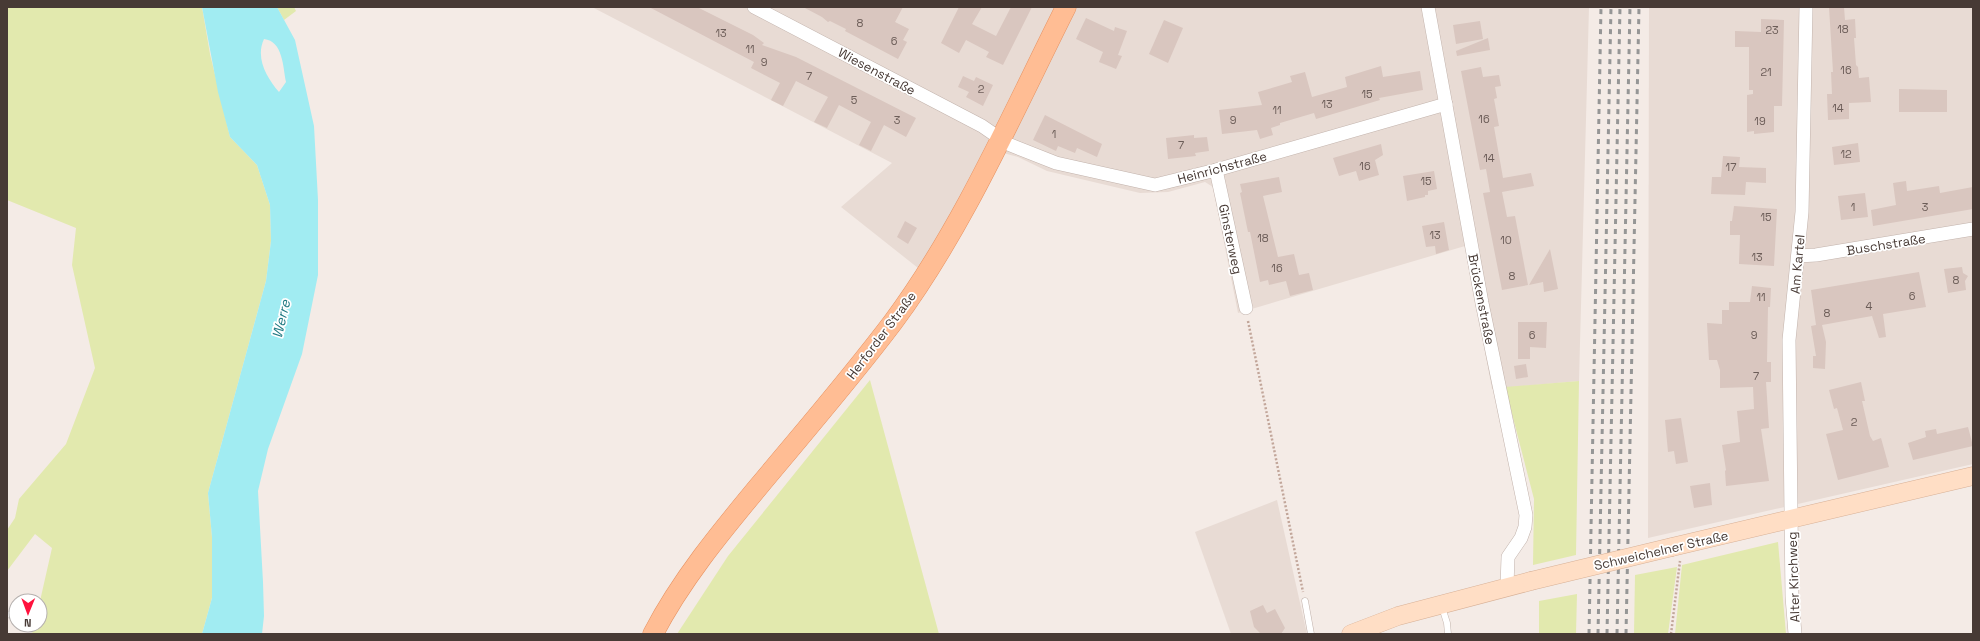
<svg xmlns="http://www.w3.org/2000/svg" width="1980" height="641" font-family="'Space Grotesk',sans-serif">
<style>
.residential{fill:#e8dbd4}
.green{fill:#e2e9ae}
.water{fill:#a1ecf2;fill-rule:evenodd}
.building{fill:#d9c6bf}
.lines{fill:none;stroke-linecap:round;stroke-linejoin:round}
.lane-casing{stroke:#c2b3ac;stroke-width:7}
.street-casing{stroke:#c2b3ac;stroke-width:14}
.secondary-casing{stroke:#d8b197;stroke-width:19}
.primary-casing{stroke:#e79261;stroke-width:21}
.path{stroke:#c2a69a;stroke-width:2.5;stroke-dasharray:2 2;stroke-linecap:butt}
.lane{stroke:#fff;stroke-width:6}
.street{stroke:#fff;stroke-width:13}
.secondary{stroke:#ffdec5;stroke-width:18}
.primary{stroke:#ffbd94;stroke-width:20}
.rail{stroke:#969696;stroke-width:3;stroke-dasharray:5 5;stroke-linecap:butt}
.secondary-bridge-casing{stroke:#d8b197;stroke-width:19;stroke-linecap:butt}
.secondary-bridge{stroke:#ffdec5;stroke-width:18}
.labels{text-anchor:middle;stroke-width:3.5;stroke-linejoin:round;paint-order:stroke}
.number-label{font-size:11px;fill:#6c5d58}
.street-label{font-size:13px;fill:#473a35;stroke:#fff}
.water-label{font-size:14px;font-style:italic;fill:#237b84;stroke:#fff}
</style>
<rect width="100%" height="100%" fill="#f4ebe6"/>
<!-- residential -->
<g class="residential">
<polygon points="592,7 1589,7 1579,381 1492,389 1465,246 1238,313 1213,187 1205,182 1168,192 1140,193 1047,171 1018,157 985,148 946,225 918,268 841,207 892,163"/>
<polygon points="1649,7 1973,7 1973,464 1648,538"/>
<polygon points="1277,500 1307,634 1231,634 1195,532"/>
</g>
<!-- green -->
<g class="green">
<polygon points="7,7 202,7 210,54 230,137 257,165 270,205 271,241 266,281 208,493 212,537 212,598 202,634 32,634 34,625 40,625 40,601 52,548 35,534 7,571 7,530 15,518 19,499 66,444 95,368 72,265 76,228 7,200"/>
<polygon points="277,7 294,7 296,11 284,20"/>
<polygon points="870,380 939,634 677,634 728,556"/>
<polygon points="1579,381 1576,555 1533,565 1534,499 1505,387"/>
<polygon points="1778,542 1786,634 1675,634 1682,565"/>
<polygon points="1677,567 1668,634 1634,634 1635,575"/>
<polygon points="1577,594 1576,634 1539,634 1539,601"/>
</g>
<!-- water -->
<path class="water" d="M202,7H277L295,40L314,126L318,200V275L302,354L268,449L258,491L263,582L264,616L262,634H202L212,598V537L208,493L266,281L271,241L270,205L257,165L230,137L218,92ZM264,39C283,41 283,67 286,82L279,92C267,78 255,58 264,39Z"/>
<!-- building -->
<g class="building">
<polygon points="649,7 697,7 753,35 764,43 762,45 796,57 916,118 906,137 884,125 871,151 859,145 871,122 839,105 827,128 814,122 828,97 796,81 783,106 771,100 780,83 751,68 754,62"/>
<polygon points="803,7 903,7 895,22 909,29 903,40 907,42 898,59 845,31 846,29 830,21 828,22 822,17"/>
<polygon points="959,7 982,7 972,24 996,36 1011,7 1032,7 1003,65 986,57 989,52 966,40 959,53 941,43"/>
<polygon points="1829,7 1844,7 1845,20 1855,19 1856,38 1854,38 1856,65 1858,67 1859,78 1869,77 1871,102 1849,103 1849,119 1828,120 1827,94 1832,94 1831,72 1833,72"/>
<polygon points="1086,18 1114,31 1115,27 1127,31 1118,55 1122,56 1116,69 1099,62 1103,52 1076,39"/>
<polygon points="1761,19 1784,20 1782,106 1774,106 1774,132 1754,134 1754,131 1747,132 1747,95 1753,94 1753,90 1749,90 1749,47 1735,47 1735,31 1761,32"/>
<polygon points="1164,20 1183,28 1168,63 1149,54"/>
<polygon points="1480,21 1483,39 1456,44 1453,25"/>
<polygon points="1488,38 1490,50 1457,56 1456,51"/>
<polygon points="1381,66 1383,77 1420,71 1423,90 1379,98 1380,100 1316,119 1314,113 1280,123 1280,125 1271,128 1273,135 1260,139 1257,130 1222,134 1219,110 1262,105 1258,92 1292,82 1290,76 1305,72 1312,97 1347,87 1345,77"/>
<polygon points="1481,67 1483,77 1499,75 1501,86 1495,87 1497,98 1494,99 1499,126 1494,127 1503,178 1531,173 1534,186 1502,192 1507,217 1515,216 1528,285 1502,290 1483,193 1490,192 1486,169 1480,170 1461,71"/>
<polygon points="963,76 974,81 976,77 993,85 983,106 966,97 969,92 958,87"/>
<polygon points="1899,89 1947,90 1947,112 1899,112"/>
<polygon points="1045,115 1102,144 1097,157 1077,148 1075,153 1058,146 1056,151 1033,140"/>
<polygon points="1194,135 1194,138 1207,137 1209,151 1195,153 1196,156 1168,159 1166,138"/>
<polygon points="1858,143 1860,162 1834,165 1832,147"/>
<polygon points="1381,144 1383,155 1375,160 1379,175 1359,181 1356,171 1339,176 1333,158"/>
<polygon points="1723,156 1740,157 1739,167 1766,168 1766,183 1746,182 1745,195 1711,194 1712,177 1721,177"/>
<polygon points="1434,171 1437,189 1428,191 1428,195 1425,195 1425,197 1407,201 1403,176"/>
<polygon points="1279,177 1282,192 1263,196 1278,257 1294,254 1299,275 1309,273 1313,290 1290,296 1286,281 1269,285 1268,280 1260,282 1250,232 1248,232 1240,193 1242,192 1240,184"/>
<polygon points="1906,181 1907,191 1939,186 1940,193 1973,187 1973,209 1873,226 1871,210 1896,205 1893,183"/>
<polygon points="1865,193 1868,217 1841,220 1838,196"/>
<polygon points="1734,206 1777,209 1774,266 1739,264 1740,235 1730,235 1730,221 1732,221"/>
<polygon points="905,221 917,228 908,244 897,237"/>
<polygon points="1444,222 1449,250 1436,254 1435,246 1426,247 1422,226"/>
<polygon points="1550,249 1558,289 1544,292 1543,282 1529,285"/>
<polygon points="1962,267 1963,273 1968,276 1965,281 1966,290 1948,293 1944,269"/>
<polygon points="1919,272 1926,307 1883,314 1886,337 1879,338 1872,316 1822,325 1826,342 1825,369 1813,368 1813,356 1816,356 1811,326 1816,325 1811,290"/>
<polygon points="1752,286 1771,288 1770,307 1768,307 1767,362 1771,362 1771,382 1766,382 1769,428 1761,429 1769,481 1726,486 1725,471 1726,470 1722,445 1740,442 1737,411 1754,409 1753,387 1720,388 1720,370 1717,360 1709,360 1707,323 1722,324 1722,310 1729,310 1729,302 1750,302"/>
<polygon points="1518,322 1547,322 1546,348 1530,347 1530,359 1518,359"/>
<polygon points="1526,364 1528,377 1516,379 1514,366"/>
<polygon points="1861,382 1865,401 1862,401 1870,436 1873,441 1881,438 1889,467 1838,480 1826,434 1843,430 1837,408 1834,409 1829,390"/>
<polygon points="1681,418 1688,462 1676,464 1674,451 1668,452 1665,420"/>
<polygon points="1968,427 1973,446 1913,460 1908,443 1926,437 1925,431 1936,429 1937,434"/>
<polygon points="1710,483 1712,505 1694,508 1690,486"/>
<polygon points="1263,605 1267,613 1275,609 1285,628 1281,634 1261,634 1254,627 1250,611"/>
</g>
<g class="lines">
<defs>
<g id="lane">
<polyline points="1305,601 1311,634"/>
<polyline points="1442,607 1447,623 1448,634"/>
<polyline points="7,614 16,617"/>
</g>
<g id="street">
<polyline points="754,7 982,126 1008,144 1056,163 1155,185 1216,170 1446,104"/>
<polyline points="1428,7 1482,303 1526,515 1525,527 1521,538 1508,557 1507,586"/>
<polyline points="1216,170 1246,308"/>
<polyline points="1798,256 1816,255 1973,229"/>
<polyline points="1795,634 1792,597 1789,340 1802,212 1806,7"/>
</g>
<g id="secondary">
<polyline points="1672,547 1973,476"/>
<polyline points="1351,634 1398,616 1531,581"/>
</g>
<path id="primary" d="M653,634C681,580 720,533 759,486C804,432 850,379 893,322C963,228 1013,112 1066,7"/>
</defs>
<!-- lane casing -->
<use href="#lane" class="lane-casing"/>
<!-- street casing -->
<use href="#street" class="street-casing"/>
<!-- secondary casing -->
<use href="#secondary" class="secondary-casing"/>
<!-- primary casing -->
<use href="#primary" class="primary-casing"/>
<!-- path -->
<g class="path">
<polyline points="1248,321 1303,592"/>
<polyline points="1671,634 1680,561"/>
</g>
<!-- lane -->
<use href="#lane" class="lane"/>
<!-- street -->
<use href="#street" class="street"/>
<!-- secondary -->
<use href="#secondary" class="secondary"/>
<!-- primary -->
<use href="#primary" class="primary"/>
<!-- rail -->
<g class="rail">
<polyline points="1589,634 1601,7"/>
<polyline points="1598,634 1611,7"/>
<polyline points="1607,634 1620,7"/>
<polyline points="1617,634 1630,7"/>
<polyline points="1626,634 1639,7"/>
</g>
<defs>
<polyline id="secondary-bridge" points="1531,581 1672,547"/>
</defs>
<!-- secondary-bridge casing -->
<use href="#secondary-bridge" class="secondary-bridge-casing"/>
<!-- secondary-bridge -->
<use href="#secondary-bridge" class="secondary-bridge"/>
</g>
<g class="labels">
<!-- number labels -->
<g class="number-label">
<text x="860" y="27">8</text>
<text x="1843" y="33">18</text>
<text x="1772" y="34">23</text>
<text x="721" y="37">13</text>
<text x="894" y="45">6</text>
<text x="750" y="53">11</text>
<text x="764" y="66">9</text>
<text x="1846" y="74">16</text>
<text x="1766" y="76">21</text>
<text x="809" y="80">7</text>
<text x="981" y="93">2</text>
<text x="1367" y="98">15</text>
<text x="854" y="104">5</text>
<text x="1327" y="108">13</text>
<text x="1838" y="112">14</text>
<text x="1277" y="114">11</text>
<text x="1484" y="123">16</text>
<text x="897" y="124">3</text>
<text x="1233" y="124">9</text>
<text x="1760" y="125">19</text>
<text x="1054" y="138">1</text>
<text x="1181" y="149">7</text>
<text x="1846" y="158">12</text>
<text x="1489" y="162">14</text>
<text x="1365" y="170">16</text>
<text x="1731" y="171">17</text>
<text x="1426" y="185">15</text>
<text x="1853" y="211">1</text>
<text x="1925" y="211">3</text>
<text x="1766" y="221">15</text>
<text x="1435" y="239">13</text>
<text x="1263" y="242">18</text>
<text x="1506" y="244">10</text>
<text x="1757" y="261">13</text>
<text x="1277" y="272">16</text>
<text x="1512" y="280">8</text>
<text x="1956" y="284">8</text>
<text x="1912" y="300">6</text>
<text x="1761" y="301">11</text>
<text x="1869" y="310">4</text>
<text x="1827" y="317">8</text>
<text x="1532" y="339">6</text>
<text x="1754" y="339">9</text>
<text x="1756" y="380">7</text>
<text x="1854" y="426">2</text>
</g>
<!-- street labels -->
<g class="street-label">
<text transform="translate(877 71) rotate(28)" y="5">Wiesenstraße</text>
<text transform="translate(1222 167) rotate(-15)" y="5">Heinrichstraße</text>
<text transform="translate(1231 239) rotate(78)" y="5">Ginsterweg</text>
<text transform="translate(1886 244) rotate(-9)" y="5">Buschstraße</text>
<text transform="translate(1797 264) rotate(-85)" y="5">Am Kartel</text>
<text transform="translate(1482 299) rotate(79)" y="5">Brückenstraße</text>
<text transform="translate(881 335) rotate(-53)" y="5">Herforder Straße</text>
<text transform="translate(1661 550) rotate(-13)" y="5">Schweichelner Straße</text>
<text transform="translate(1793 577) rotate(-92)" y="5">Alter Kirchweg</text>
</g>
<!-- water labels -->
<g class="water-label">
<text transform="translate(281 319) rotate(-77)" y="5">Werre</text>
</g>
</g>
<!-- border -->
<rect width="1980" height="641" fill="none" stroke="#473a35" stroke-width="16"/>
<!-- north arrow -->
<g transform="translate(28 613) rotate(181)"><circle r="19" fill="#ffffff" stroke="#b5b0ae"/>
<path d="M0-3L7 15L0 10L-7 15Z" fill="#ff123d"/>
<text y="-6" font-size="11" font-weight="bold" text-anchor="middle" fill="#473a35">N</text>
</g>
</svg>
